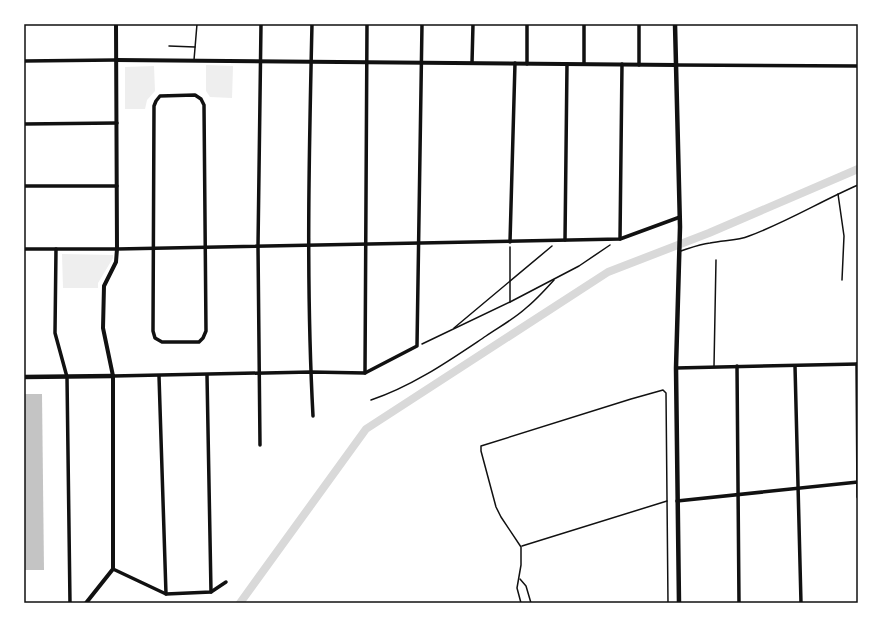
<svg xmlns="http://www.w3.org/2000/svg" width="882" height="627" font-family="Quicksand,sans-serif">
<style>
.green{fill:#eee}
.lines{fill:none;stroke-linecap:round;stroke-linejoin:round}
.canal{stroke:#d9d9d9;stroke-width:8}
.building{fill:#c4c4c4}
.path{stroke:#111;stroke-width:1.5}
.service{stroke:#111;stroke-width:1.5}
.minor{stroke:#111;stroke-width:3.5}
.tertiary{stroke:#111;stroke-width:4}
.secondary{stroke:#111;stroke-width:4.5}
.neatline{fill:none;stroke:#111;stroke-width:1.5}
</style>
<rect width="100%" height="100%" fill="#fff"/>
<!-- green -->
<g class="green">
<polygon points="206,65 233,66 232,98 210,97 206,91"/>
<polygon points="154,66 155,91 147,100 145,109 125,109 125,67"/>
<polygon points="62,254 113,255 113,258 98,283 98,288 63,288"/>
</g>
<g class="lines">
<!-- canal -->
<polyline class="canal" points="240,603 366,429 608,272 709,233 858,169"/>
</g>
<!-- building -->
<polygon class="building" points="24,394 42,394 44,570 25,570 24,532"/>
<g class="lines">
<!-- path -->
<g class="path">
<polyline points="510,302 510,247"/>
<polyline points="454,328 552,246"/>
<polyline points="422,344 510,302 579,266 610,245"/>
<path d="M371,400C413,386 450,360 486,336C499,327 514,319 526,308C536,300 545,290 554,280"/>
</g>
<!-- service -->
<g class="service">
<polyline points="169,46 195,47"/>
<polyline points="194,60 197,24"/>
<polyline points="838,194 844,236 842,280"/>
<path d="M681,251C690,248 700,244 710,243C723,240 737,241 749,236C787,222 821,201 858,185"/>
<polyline points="714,366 716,260"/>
<polyline points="522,546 667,501"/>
<polyline points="520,579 526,586 531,603"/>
<polyline points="521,603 517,588 521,565 521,547 501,517 496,507 481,451 481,446 631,399 663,390 666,393 668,603"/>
</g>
<!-- minor -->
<g class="minor">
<path d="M312,24C309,154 306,286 313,416"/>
<polyline points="24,61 116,60"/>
<polyline points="472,63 473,24"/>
<polyline points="527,64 527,24"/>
<polyline points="584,64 584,24"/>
<polyline points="639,65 639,24"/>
<polyline points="676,65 858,66"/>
<polygon points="195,95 201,99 204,105 206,331 203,338 199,342 162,342 155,338 153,331 154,106 156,101 160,96"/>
<polyline points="24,124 117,123"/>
<polyline points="24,186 117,186"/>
<polyline points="620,239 622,64"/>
<polyline points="565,240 567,64"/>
<polyline points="510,242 515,63"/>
<polyline points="24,249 117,249 620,239 680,217"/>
<polyline points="56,249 55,333 67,377 70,603"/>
<polyline points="857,364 858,497"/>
<polyline points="737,366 739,603"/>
<polyline points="795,366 801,603"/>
<polyline points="676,368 858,364"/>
<polyline points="365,373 367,24"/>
<polyline points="207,375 211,592"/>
<polyline points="113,376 311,372 365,373 417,346 422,24"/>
<polyline points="159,376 166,594"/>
<polyline points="260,445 258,246 261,24"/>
<polyline points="677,501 858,482"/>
<polyline points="113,569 166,594 211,592 226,582"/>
</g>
<!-- tertiary -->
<g class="tertiary">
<polyline points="116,60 676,65"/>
<polyline points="86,603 113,569 113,376 103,328 104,286 116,262 117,249 116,24"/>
</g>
<!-- secondary -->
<g class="secondary">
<polyline points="675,24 680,227 676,368 679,603"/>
<polyline points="24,377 113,376"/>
</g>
</g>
<!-- border -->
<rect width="882" height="627" fill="none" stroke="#ffffff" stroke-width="50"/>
<rect x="25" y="25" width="832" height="577" class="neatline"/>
</svg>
